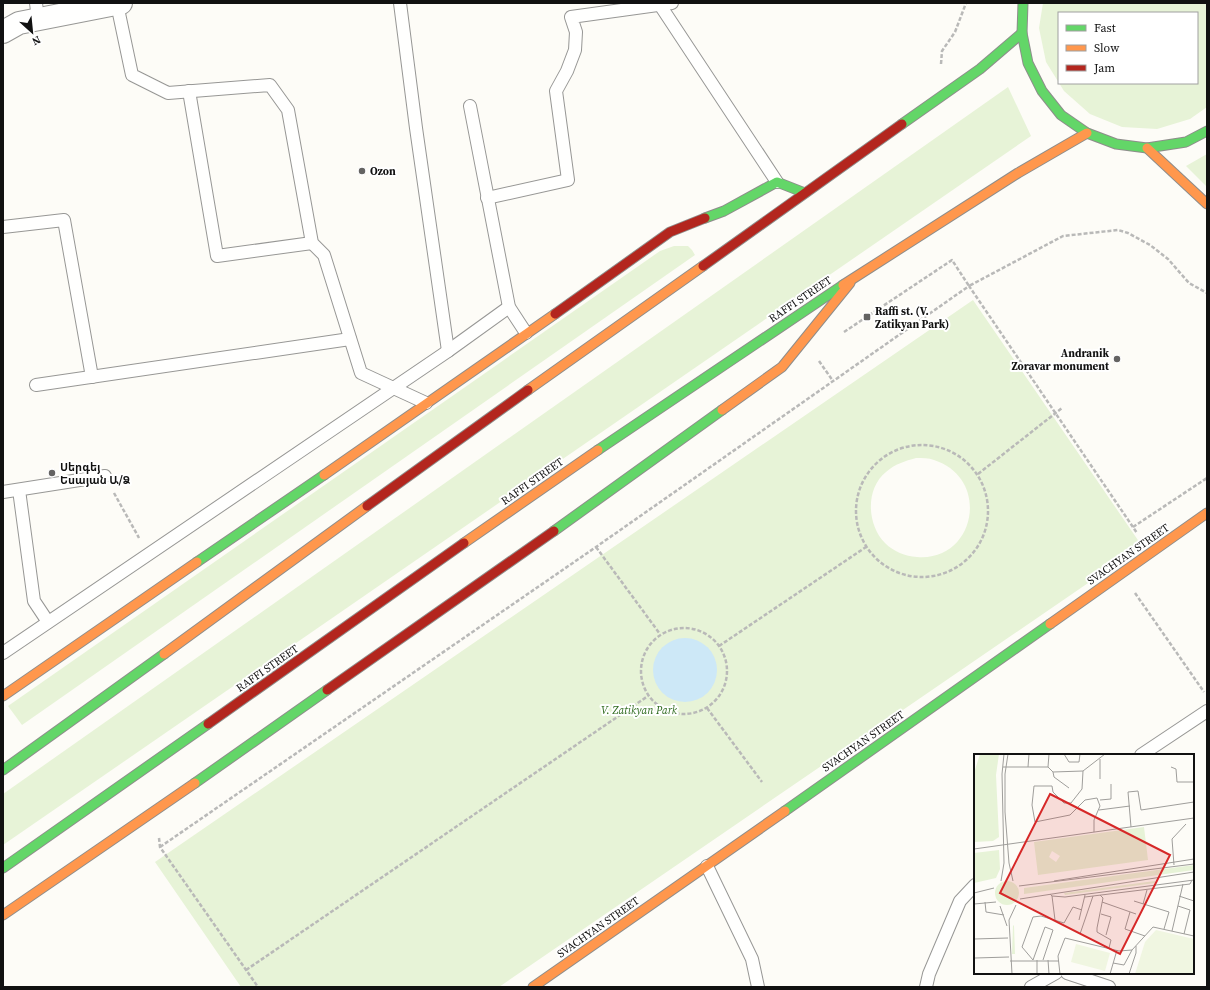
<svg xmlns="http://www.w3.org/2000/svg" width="1210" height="990" font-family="'Source Serif 4','Noto Sans Armenian',serif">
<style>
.green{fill:#e7f3d7;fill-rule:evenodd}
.water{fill:#cde8f7}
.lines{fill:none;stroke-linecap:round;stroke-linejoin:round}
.lane-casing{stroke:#979795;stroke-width:14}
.street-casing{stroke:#979795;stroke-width:24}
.fast-casing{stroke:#8e8d8b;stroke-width:11}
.slow-casing{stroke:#8e8d8b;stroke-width:11}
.jam-casing{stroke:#8e8d8b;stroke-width:11}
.path{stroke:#b9b9b8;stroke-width:2.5;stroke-dasharray:4 2;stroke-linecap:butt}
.lane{stroke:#fffffe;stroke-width:12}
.street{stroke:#fffffe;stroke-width:22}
.fast{stroke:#63d668;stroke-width:9}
.slow{stroke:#ff974d;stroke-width:9}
.jam{stroke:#b3261e;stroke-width:9}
.poi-dot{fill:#646362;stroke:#fff;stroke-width:1.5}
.labels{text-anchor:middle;stroke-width:4;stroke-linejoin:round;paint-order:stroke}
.poi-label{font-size:11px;font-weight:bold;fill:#111;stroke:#fff;text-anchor:start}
.street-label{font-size:11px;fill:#111;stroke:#fff}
.park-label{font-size:11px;font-style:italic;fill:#2f6b1f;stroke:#fff}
.inset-road{fill:none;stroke:#9f9e9b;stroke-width:1}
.view{fill:#d62828;fill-opacity:0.15;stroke:#d62828;stroke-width:2}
.inset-edge{fill:none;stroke:#111;stroke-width:2}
</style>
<rect width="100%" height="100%" fill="#fdfcf7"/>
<!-- green -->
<g class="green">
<path d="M1043,3H1207V107L1190,119L1157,129L1122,127L1090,114L1064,91L1046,62L1039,28ZM1059,13H1197V83H1059Z"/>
<polygon points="1008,87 1031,136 3,845 3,794"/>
<polygon points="1207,154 1207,187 1186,166"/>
<polygon points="674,246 688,246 692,250 695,255 22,725 8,706 660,251"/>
<path d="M973,300L1142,546L499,987H241L155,862ZM916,458C922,458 929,458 934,460C992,479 975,562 917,557C905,556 894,552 885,543C867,525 865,489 886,472C895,464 905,461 916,458Z"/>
</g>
<!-- water -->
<circle class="water" cx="685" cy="670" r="32"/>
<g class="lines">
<defs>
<g id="lane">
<polyline points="36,3 38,19"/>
<polyline points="400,3 416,128 448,351"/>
<polyline points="117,4 132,75 168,93 270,85 288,110 312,243 324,255 361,373 426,403"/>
<polyline points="660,5 777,182"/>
<polyline points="189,91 217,256 312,243"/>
<polyline points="470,106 509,307 526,333"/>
<polyline points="487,198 568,180 556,91 567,71 575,50 576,32 571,17 672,3"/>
<polyline points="3,227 64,220 92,377"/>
<polyline points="36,385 350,339"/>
<polyline points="19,490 34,601 48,622"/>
<polyline points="3,492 105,476"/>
<polyline points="3,653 448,351 509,307"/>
<polyline points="1141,755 1207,711"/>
<polyline points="707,866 752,959 758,987"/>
<polyline points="1067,973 1109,987"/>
<polyline points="926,987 929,974 960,901 975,885"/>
<polyline points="1031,987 1056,973"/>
</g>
<polyline id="street" points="3,32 19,23 121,3"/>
<g id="fast">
<polyline points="1023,3 1022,33 1028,63 1042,91 1061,115 1087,133 1116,144 1147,148 1186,142 1207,131"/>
<polyline points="902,124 980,69 1022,33"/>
<polyline points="705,218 724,211 777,182 805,193"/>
<polyline points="598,450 843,285"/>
<polyline points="554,531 722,410"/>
<polyline points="197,562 324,475"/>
<polyline points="3,770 164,654"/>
<polyline points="195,783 327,690"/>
<polyline points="785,811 1050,624"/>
<polyline points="3,868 208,724"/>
</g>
<g id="slow">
<polyline points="1147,148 1207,204"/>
<polyline points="843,285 1018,173 1087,133"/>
<polyline points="528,390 703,266"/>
<polyline points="722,410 782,367 850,283"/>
<polyline points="324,475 555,314"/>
<polyline points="464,543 598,450"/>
<polyline points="1050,624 1207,513"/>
<polyline points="164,654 367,506"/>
<polyline points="3,696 197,562"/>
<polyline points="3,915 195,783"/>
<polyline points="533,987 785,811"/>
</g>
<g id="jam">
<polyline points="703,266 902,124"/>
<polyline points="555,314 670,232 705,218"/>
<polyline points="367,506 528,390"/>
<polyline points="327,690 554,531"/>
<polyline points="208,724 464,543"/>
</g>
</defs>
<!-- lane casing -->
<use href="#lane" class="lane-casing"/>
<!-- street casing -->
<use href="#street" class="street-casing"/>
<!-- fast casing -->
<use href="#fast" class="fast-casing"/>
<!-- slow casing -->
<use href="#slow" class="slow-casing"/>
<!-- jam casing -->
<use href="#jam" class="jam-casing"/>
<!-- path -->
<g class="path">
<polyline points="941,64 942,51 955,32 966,3"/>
<polyline points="844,332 952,260 969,286 1063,236 1118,230 1128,233 1150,245 1168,259 1189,283 1207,293"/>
<polyline points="819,361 833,381"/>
<circle cx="922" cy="511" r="66"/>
<polyline points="978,474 1062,408"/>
<polyline points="114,493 139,538"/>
<polyline points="1133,527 1207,478"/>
<polyline points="596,547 660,634"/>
<polyline points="1135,593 1204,692"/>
<circle cx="684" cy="671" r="43"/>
<polyline points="719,646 866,547"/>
<polyline points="707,708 762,782"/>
<polyline points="159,838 160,847 258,987"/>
<polyline points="160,847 596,547 969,286 1137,533"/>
<polyline points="246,970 648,696"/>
</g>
<!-- lane -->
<use href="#lane" class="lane"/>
<!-- street -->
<use href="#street" class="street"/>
<!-- fast -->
<use href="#fast" class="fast"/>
<!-- slow -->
<use href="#slow" class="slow"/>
<!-- jam -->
<use href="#jam" class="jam"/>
</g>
<!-- markers -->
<g class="poi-dot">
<circle cx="362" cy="171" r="4"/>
<rect x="863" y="313" width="8" height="8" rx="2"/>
<circle cx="1117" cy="359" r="4"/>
<circle cx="52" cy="473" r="4"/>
</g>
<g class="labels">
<!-- poi labels -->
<g class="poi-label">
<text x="370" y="175">Ozon</text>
<text x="875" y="315">Raffi st. (V.<tspan x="875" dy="13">Zatikyan Park)</tspan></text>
<text x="1109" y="357" text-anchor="end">Andranik<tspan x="1109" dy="13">Zoravar monument</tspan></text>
<text x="60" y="471">Սերգեյ<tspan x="60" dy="13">Եսայան Ա/Ձ</tspan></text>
</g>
<!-- street labels -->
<g class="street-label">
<text transform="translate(800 299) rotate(-34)" y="4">RAFFI STREET</text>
<text transform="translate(532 481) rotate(-35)" y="4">RAFFI STREET</text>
<text transform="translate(1128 554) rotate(-35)" y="4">SVACHYAN STREET</text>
<text transform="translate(267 668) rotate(-35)" y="4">RAFFI STREET</text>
<text transform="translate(863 741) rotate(-35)" y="4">SVACHYAN STREET</text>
<text transform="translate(598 927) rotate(-35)" y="4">SVACHYAN STREET</text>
</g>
<!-- park labels -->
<g class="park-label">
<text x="639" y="714">V. Zatikyan Park</text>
</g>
</g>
<!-- overview -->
<g transform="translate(974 754)">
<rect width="220" height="220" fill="#fdfcf7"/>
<path d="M6,0H25L22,21L25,83L19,87L0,88V19ZM170,73L174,106L64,121L60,88ZM78,97L86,102L82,108L75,103ZM25,96L26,115L22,124L0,129V99ZM220,111V116L50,140V134ZM181,127V129L91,141L90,139ZM21 139a12 12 0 1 1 24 0a12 12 0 1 1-24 0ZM39,171L40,172L41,200H38Z" fill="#e7f3d7" fill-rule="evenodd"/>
<path d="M182,176L220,185V220H161L171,188ZM102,190L136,199L131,217L97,208Z" fill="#f0f6e1"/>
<path class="inset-road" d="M34,0L31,20V58L35,109L39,127M90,0L95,8H105L106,0M29,13H74L79,18L109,17L131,0M54,13L55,0M74,13L75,0M197,13L202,15L203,28H220M109,17L108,35L97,49H90L79,38L78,32H60L58,51L61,68L96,61L111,46L123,44L126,52L120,66V78M79,18L80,23L95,34M126,25V5M126,46L137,45V30M125,56L156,52M157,73L154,38L164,37L167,56L220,48M0,95L220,64M200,111L198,85L212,70M27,127L30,109L28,20L30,0M80,127L220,105M45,132L220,110M0,139L20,134M76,140L78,142L91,143L220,126M126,141L129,144L123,174V178L137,186L135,194M78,142L81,166M205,142L220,147M111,143L216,130L218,126M46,145L220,118M160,147L195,158L190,175M11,148L12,158L30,161M128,148L162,160M0,150L22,148M169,150L173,136M26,152L33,172M204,152L216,156L210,180M156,158L151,175L171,182M127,160L137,163L132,181M105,166L111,141M198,177L209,130M106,180L119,142M0,185L34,184M1,204L35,203M59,206L48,193L59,163L67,162L90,169L99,153L108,156M59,206L71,173L79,176L69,206M63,206V220M74,206L75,220M36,207H85M139,209L150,211L158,196M38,220L35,166L42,151M86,220L84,202L91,184L145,197L158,196L179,173L220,182M136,220L143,196M155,220L162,199V192"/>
<path class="view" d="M76,40L196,101L146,200L26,139Z"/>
<rect width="220" height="220" class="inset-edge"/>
</g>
<!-- border -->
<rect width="1210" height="990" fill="none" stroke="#111111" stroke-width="8"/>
<!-- legend -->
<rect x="1058" y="12" width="140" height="72" fill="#ffffff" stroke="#a0a0a0"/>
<rect x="1066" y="25" width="20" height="6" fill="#63d668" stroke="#a0a0a0"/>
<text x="1094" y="32" font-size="12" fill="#111111">Fast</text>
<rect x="1066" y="45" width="20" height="6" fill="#ff974d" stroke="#a0a0a0"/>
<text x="1094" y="52" font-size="12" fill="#111111">Slow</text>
<rect x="1066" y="65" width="20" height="6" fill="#b3261e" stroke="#a0a0a0"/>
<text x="1094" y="72" font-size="12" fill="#111111">Jam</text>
<!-- north arrow -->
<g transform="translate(32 32) rotate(153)" stroke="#ffffff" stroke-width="3" paint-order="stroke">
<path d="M0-3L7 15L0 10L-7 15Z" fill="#111111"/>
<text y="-6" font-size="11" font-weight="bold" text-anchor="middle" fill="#111111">N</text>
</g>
</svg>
